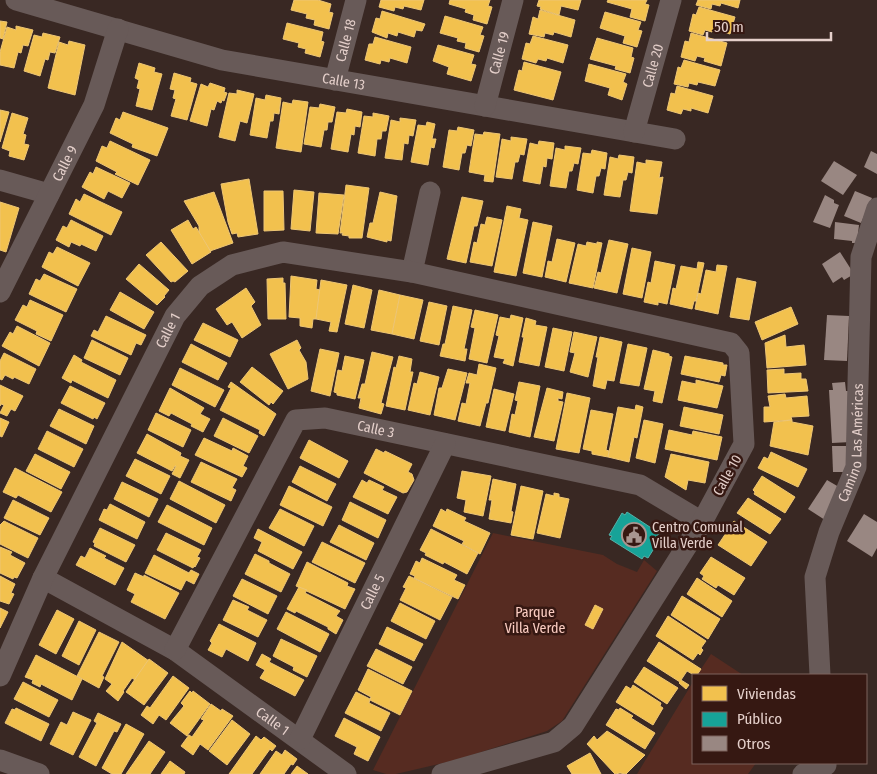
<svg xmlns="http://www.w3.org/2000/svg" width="877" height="774" font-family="'Fira Sans Condensed',sans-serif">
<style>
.green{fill:#562b21}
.homes{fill:#f2c14e;stroke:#eec674}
.public{fill:#17a398;stroke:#55b0a7}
.building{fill:#998782}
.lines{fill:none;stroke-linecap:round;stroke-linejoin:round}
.minor{stroke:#685a58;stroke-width:21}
.labels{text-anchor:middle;stroke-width:5;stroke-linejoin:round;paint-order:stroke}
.street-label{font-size:14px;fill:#e5d0cb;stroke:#361812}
.poi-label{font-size:14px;fill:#e5d0cb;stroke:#361812;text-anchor:start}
.park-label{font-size:14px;fill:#fbcdc2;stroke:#361812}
</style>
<rect width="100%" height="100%" fill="#392823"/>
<!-- green -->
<g class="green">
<polygon points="493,533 603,555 617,564 637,572 644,560 657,571 562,721 547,731 456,760 396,774 386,774 373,770"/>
<polygon points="711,654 743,675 697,675"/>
<polygon points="693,682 693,763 756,763 748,774 637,774"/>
</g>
<!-- homes -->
<g class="homes">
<polygon points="294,0 318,0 331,4 329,12 333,13 329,29 314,25 315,20 306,18 307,14 291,10"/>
<polygon points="381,0 424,0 421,10 404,6 403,9 395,7 394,11 379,7"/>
<polygon points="450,0 490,0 488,6 492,7 487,24 473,20 474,15 465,12 466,9 449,4"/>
<polygon points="539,0 581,0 578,10 561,6 559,15 540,9 541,7 537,6"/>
<polygon points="608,0 647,0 645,4 649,5 645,21 630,17 632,9 607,2"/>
<polygon points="698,0 740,0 738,8 721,3 720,6 712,4 711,9 696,5"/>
<polygon points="699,7 735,17 730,34 713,29 712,32 705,30 703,35 689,31 693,14 696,15"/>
<polygon points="540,10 575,20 571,37 554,32 553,35 545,33 544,37 529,34 533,17 538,19"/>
<polygon points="382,11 425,24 422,31 416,30 414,37 398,32 397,36 388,33 387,38 372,32 376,18 380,19"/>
<polygon points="605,12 641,22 638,30 642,31 637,47 623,43 625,36 600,28"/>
<polygon points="445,16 483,27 480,35 484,36 479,52 465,48 466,43 457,41 458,38 440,33"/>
<polygon points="0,21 7,22 3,39 0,38"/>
<polygon points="287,23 323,32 321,41 324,42 320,57 305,53 306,49 298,47 299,43 283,39"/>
<polygon points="16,26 33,30 28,46 23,45 21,53 18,52 14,68 0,65 0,52 7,27 16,30"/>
<polygon points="43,33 60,37 55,53 50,52 48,60 45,59 40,76 24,71 34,35 42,37"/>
<polygon points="691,33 727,43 721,66 704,61 705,58 697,56 695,61 681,57 685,41 689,42"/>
<polygon points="533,36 568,45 563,63 547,58 546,61 538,59 536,63 522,59 526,43 530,44"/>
<polygon points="375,37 411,47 407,63 390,58 389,62 381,60 380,64 365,60 369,44 373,44"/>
<polygon points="597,38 633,48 631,57 634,58 630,73 615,69 616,66 590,59"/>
<polygon points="69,41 85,45 75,95 48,88 59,42 68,45"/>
<polygon points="438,45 474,55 471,64 476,65 471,81 447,74 449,67 433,61"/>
<polygon points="684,60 720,70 715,86 698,82 697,85 689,83 688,87 674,84 678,67 681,68"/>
<polygon points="524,62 561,72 553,100 514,90 519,70 522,71"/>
<polygon points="139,63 155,68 154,72 162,74 152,110 136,106 140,89 137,88 139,80 135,78"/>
<polygon points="589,64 626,74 623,82 627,84 622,100 608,95 610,88 585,81"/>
<polygon points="174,73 191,78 190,82 197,84 187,120 171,116 176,99 173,98 175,90 170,89"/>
<polygon points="210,83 225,88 224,92 227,93 224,101 222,100 221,103 217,101 214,110 211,109 207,126 190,121 201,84 208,87"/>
<polygon points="677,86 713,96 708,113 691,108 691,111 683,109 681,114 667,110 671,93 675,94"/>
<polygon points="237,90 254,94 247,123 240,121 235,141 219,137 229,93 237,94"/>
<polygon points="266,95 281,98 279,114 274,113 273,121 270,121 267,138 250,135 256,98 265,100"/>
<polygon points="293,100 308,102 301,152 276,148 283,102 292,104"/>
<polygon points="320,104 335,107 332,122 328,122 327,130 324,130 321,147 304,144 310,107 319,108"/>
<polygon points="347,109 362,112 360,127 355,126 354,135 351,134 348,152 331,149 337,112 346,113"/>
<polygon points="0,110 9,112 0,142"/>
<polygon points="123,112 168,128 157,156 132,147 133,144 110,133 116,118 120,120"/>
<polygon points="12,113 28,118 23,134 26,135 24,144 29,145 24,160 9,156 10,151 2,148"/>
<polygon points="373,113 389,116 386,131 382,131 381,139 377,139 375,156 358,153 364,116 373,117"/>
<polygon points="400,118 416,120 413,136 409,135 408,144 404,143 402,160 385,158 391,120 400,122"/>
<polygon points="427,122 435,124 432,139 436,139 434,148 431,147 428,165 411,162 418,125 426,126"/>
<polygon points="458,127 474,130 471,146 467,145 465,153 462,153 459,170 443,167 449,130 457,131"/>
<polygon points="484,132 500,134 493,182 484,181 485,175 469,172 475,134 483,135"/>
<polygon points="511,137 527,139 524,155 520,154 518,162 515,162 512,179 496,177 502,139 511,141"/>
<polygon points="110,141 150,160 138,185 115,174 117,172 96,161 102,146 107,148"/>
<polygon points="539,141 554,143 552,159 547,158 546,167 543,166 540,184 523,181 530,143 538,145"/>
<polygon points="565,146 581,148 578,164 574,163 572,171 569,171 566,188 550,186 556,148 565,150"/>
<polygon points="592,150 607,153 605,169 601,168 599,176 596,176 593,193 577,190 583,153 591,154"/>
<polygon points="619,155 634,157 632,173 628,172 626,180 623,180 620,197 604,195 610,157 618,159"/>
<polygon points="646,160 662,162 659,178 663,177 657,214 630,211 637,162 646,164"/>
<polygon points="96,167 130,183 122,198 108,191 104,199 82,187 90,172 93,174"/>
<polygon points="249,179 258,234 238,237 237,233 232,234 228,222 221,184"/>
<polygon points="346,185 369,188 362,238 349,238 349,236 342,235 343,233 340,233"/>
<polygon points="294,190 314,192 310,231 291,229"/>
<polygon points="264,191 283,191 284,230 264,231"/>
<polygon points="214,192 233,243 210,251 199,233 199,226 184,201"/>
<polygon points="380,192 397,196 391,241 387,240 387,242 367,237 370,223 373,223"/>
<polygon points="319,193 344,195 338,234 316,233"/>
<polygon points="84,194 122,212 111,235 69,214 76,199 80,202"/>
<polygon points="462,197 483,201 477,226 474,226 466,263 447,259"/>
<polygon points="0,202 19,208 6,252 0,250"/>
<polygon points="507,206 521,209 519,218 528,220 516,276 494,272"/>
<polygon points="487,217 502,220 492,266 470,262 474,242 477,243 481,224 485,225"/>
<polygon points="71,220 103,236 96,251 81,244 80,246 71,242 69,247 56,240 63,226 67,228"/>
<polygon points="188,220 193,229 196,227 211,252 192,264 171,230"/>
<polygon points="533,222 552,226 542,277 523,273"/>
<polygon points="557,239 575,243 566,282 545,277 548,261 552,262"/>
<polygon points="609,240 628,244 617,293 594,288 598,272 601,273"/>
<polygon points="161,242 188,271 175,282 173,281 171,282 146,255"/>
<polygon points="587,242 597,244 597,242 602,243 593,288 569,283 578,244 586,246"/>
<polygon points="57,247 90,263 78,286 42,267 49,252 53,254"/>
<polygon points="632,248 651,252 642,298 623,294"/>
<polygon points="655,261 675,265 667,304 658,302 658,305 644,302 648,282 651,283"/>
<polygon points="698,262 704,263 696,301 694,301 692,309 670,304 673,288 676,289 681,266 697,269"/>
<polygon points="139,264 169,290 164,296 165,297 157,305 126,279"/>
<polygon points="717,265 727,266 718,314 695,309 698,293 701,294 706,270 716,272"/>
<polygon points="44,274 77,289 66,312 29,294 36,279 40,281"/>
<polygon points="291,276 317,280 316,289 320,290 316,319 313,319 312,328 300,326 300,318 289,317"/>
<polygon points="283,278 283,283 285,283 286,319 268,319 267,279"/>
<polygon points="737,278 756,282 749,320 730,317"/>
<polygon points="321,280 347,285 337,332 329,331 331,322 316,319"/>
<polygon points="353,285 372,290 364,328 345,324"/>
<polygon points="246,288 255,302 251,306 261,325 242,338 232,322 227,325 216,309"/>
<polygon points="379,290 400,295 392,334 371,330"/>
<polygon points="120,292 154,312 144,329 110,310"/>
<polygon points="400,295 423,300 414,339 392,334"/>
<polygon points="30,300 63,315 51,341 36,334 37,331 15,320 23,305 27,307"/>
<polygon points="429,302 447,306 439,345 420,341"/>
<polygon points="453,306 472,310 464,349 467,349 465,361 440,356 443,344 445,344"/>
<polygon points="791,307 798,324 762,340 755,322"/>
<polygon points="475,310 498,315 487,363 469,359 475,328 471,327"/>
<polygon points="511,315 523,318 513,366 503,363 505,359 494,357 499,336 496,335 500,317 510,319"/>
<polygon points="106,316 146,335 141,345 136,343 131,355 91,336 94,330 98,332"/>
<polygon points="526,318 536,321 535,325 547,327 539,366 519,362 524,337 522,337"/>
<polygon points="203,323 238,340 230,357 194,340"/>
<polygon points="17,326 50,343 39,366 2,346 10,332 13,334"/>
<polygon points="553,328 572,332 564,371 545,367"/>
<polygon points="574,332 597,337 588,377 570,372 575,353 570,352"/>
<polygon points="785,335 786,347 804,345 806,365 767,368 765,343"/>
<polygon points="600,337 622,342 614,381 607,380 605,389 593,386 598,357 596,357"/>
<polygon points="92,340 128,358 120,375 84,358"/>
<polygon points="297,340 301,348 299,350 306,362 308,379 288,389 270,354"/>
<polygon points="191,344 227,363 218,380 182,362"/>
<polygon points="628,344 647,348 639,386 620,383"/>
<polygon points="320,349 339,353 330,396 311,391"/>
<polygon points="653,350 669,354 669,356 672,357 662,403 653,401 655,391 644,389"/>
<polygon points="372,352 393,357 381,403 384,404 381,414 359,408 361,398 358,398 362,384 365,384"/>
<polygon points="4,353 36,369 29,384 14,377 13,379 5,375 2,380 0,379 0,361"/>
<polygon points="74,355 82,360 81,362 116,380 108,398 72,380 71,383 62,378"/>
<polygon points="345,356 364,360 355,399 337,395 337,393 334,392 338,370 342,371"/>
<polygon points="399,356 412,359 410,372 413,372 405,410 386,406 394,367 396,368"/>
<polygon points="685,356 723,363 723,365 727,365 725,376 721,375 719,382 681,374"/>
<polygon points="479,364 496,368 488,403 486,403 480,426 458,421 462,403 466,404 470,383 466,383 469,373 477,375"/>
<polygon points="252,367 283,391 273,404 271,402 269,405 240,382"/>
<polygon points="180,368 224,390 215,407 172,385"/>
<polygon points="448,369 467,373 455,420 434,415 439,388 442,388"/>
<polygon points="784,369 784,374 801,373 801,379 806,379 808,391 768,393 767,370"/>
<polygon points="420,372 439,377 430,415 408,410 414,383 417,384"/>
<polygon points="696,380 723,386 717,408 678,400 682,381 696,384"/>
<polygon points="231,382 276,414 264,436 259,433 260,430 220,410 231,388 228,387"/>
<polygon points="519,382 540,386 530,437 509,432 512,414 515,415 518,401 515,400"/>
<polygon points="0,385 23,396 15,411 11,409 7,416 0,413 4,405 1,404 0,406"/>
<polygon points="70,386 105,403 97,419 94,417 93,419 61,403"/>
<polygon points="170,388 204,408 200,414 210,419 203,432 191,426 192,424 171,413 169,416 159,411"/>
<polygon points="547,388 563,392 562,399 558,398 558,401 563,402 554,441 534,437"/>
<polygon points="494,389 514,394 505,431 486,427"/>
<polygon points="567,393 590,398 579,453 556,449"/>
<polygon points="785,394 786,398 807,396 809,416 791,417 792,420 764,422 764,407 770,407 768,396"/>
<polygon points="636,405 643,407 637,438 634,437 629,462 608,457 618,407 635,410"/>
<polygon points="684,407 723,415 719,434 680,426"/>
<polygon points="59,409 94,426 86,444 50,426"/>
<polygon points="591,410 613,414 606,450 609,451 608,457 592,454 592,451 583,449"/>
<polygon points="156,413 191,430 183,447 148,430"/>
<polygon points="0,418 9,422 2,437 0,436"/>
<polygon points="223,418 258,436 249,453 214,436"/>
<polygon points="644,420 663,424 655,463 636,458"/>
<polygon points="792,420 792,422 813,426 808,455 770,446 774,422"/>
<polygon points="669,430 692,435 693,431 722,437 717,460 665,449"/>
<polygon points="47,431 83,449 74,467 38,449"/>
<polygon points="147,434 181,453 180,456 189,460 180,478 172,474 176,466 175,466 172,471 137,453"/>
<polygon points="204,438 232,451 233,448 248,456 243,466 247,468 242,477 195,455"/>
<polygon points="309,440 348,461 339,478 300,458"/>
<polygon points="376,449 384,453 385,451 412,464 408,472 412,474 414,480 407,492 403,493 364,473"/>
<polygon points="771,452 807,469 798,487 758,468 764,457 768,459"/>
<polygon points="35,454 70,472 61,489 26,471"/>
<polygon points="671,454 709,462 705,483 688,480 686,490 665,477"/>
<polygon points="135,459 170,476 161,494 126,476"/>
<polygon points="201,462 237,479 232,488 236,490 231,501 191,482"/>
<polygon points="300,466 336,484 327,501 292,482"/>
<polygon points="15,468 62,492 51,512 18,495 16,498 3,492"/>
<polygon points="462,471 491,476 483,516 464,512 466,500 457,498"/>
<polygon points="762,476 795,497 785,513 754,494 755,492 753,490"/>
<polygon points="493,479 516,484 511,511 513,512 511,523 489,519 492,500 489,500"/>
<polygon points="362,480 367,483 369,480 384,487 382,490 397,497 388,514 353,497"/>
<polygon points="179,481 225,505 216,523 170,499"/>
<polygon points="122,482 158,499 149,517 114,499"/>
<polygon points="289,486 332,507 323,526 280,505"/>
<polygon points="521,486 543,491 533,539 511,535"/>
<polygon points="554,493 559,494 559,497 569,499 560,538 537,533 546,494 554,496"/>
<polygon points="748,498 781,519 770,534 737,513"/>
<polygon points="13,500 49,518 40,535 4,518"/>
<polygon points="350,502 386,520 378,538 342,520"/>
<polygon points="110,504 145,522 137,539 99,520 104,509 107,510"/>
<polygon points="167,505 212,528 204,545 158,522"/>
<polygon points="280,509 314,526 304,546 269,528"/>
<polygon points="441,509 446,512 447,509 466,518 464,521 490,533 480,554 462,544 464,541 433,526"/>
<polygon points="4,521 38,538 28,558 0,544 0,525"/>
<polygon points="734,521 767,542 751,566 718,545"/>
<polygon points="339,525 374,543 366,560 330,542"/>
<polygon points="100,528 135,545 126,562 94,546 95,543 93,542"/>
<polygon points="258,529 302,552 293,569 258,551 262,542 254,538"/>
<polygon points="431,529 478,553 467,574 444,562 443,564 425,555 426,553 420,550"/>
<polygon points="166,533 201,550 197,557 200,558 195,567 194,566 193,568 157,550"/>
<polygon points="322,542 365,563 355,583 312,562"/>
<polygon points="0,547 12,552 10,555 25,563 17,578 14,577 13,579 0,573"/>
<polygon points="90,548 106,556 104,558 124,568 115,585 76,565 81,556 85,558"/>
<polygon points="255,554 269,561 269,563 290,574 281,592 245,574"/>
<polygon points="154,555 189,573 191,570 199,574 194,584 186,580 181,590 145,573"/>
<polygon points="711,557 745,578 734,595 718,585 716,588 702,579 704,576 700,573"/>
<polygon points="422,558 457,575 454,580 465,585 458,599 414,578 415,576 410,574 416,561 420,563"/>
<polygon points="307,562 348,583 347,586 355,589 345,609 296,586"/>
<polygon points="135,573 144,577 144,575 179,593 165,619 131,602 135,594 127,590"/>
<polygon points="0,576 15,584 11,593 14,594 9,604 0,601"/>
<polygon points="409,576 452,597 440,620 400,600 406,588 403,587"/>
<polygon points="697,578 732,601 722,617 687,594"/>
<polygon points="242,579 277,596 268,614 233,596"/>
<polygon points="299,587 307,590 305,593 340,611 336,616 343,620 336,634 328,629 328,627 296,611 295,613 287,609"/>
<polygon points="682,596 720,619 708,639 671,615"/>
<polygon points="233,600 249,607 247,610 267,620 258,637 223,620"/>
<polygon points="400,603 435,621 426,639 391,621"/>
<polygon points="595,605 603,609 593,629 585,625"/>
<polygon points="0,608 8,612 0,628"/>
<polygon points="57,610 74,619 56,654 39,645"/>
<polygon points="286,612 329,634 320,652 277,629"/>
<polygon points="668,616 706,641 701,648 703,650 700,655 698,653 693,660 656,636"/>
<polygon points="79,621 96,630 79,665 62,656"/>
<polygon points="219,624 256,643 248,661 226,649 222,657 208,650 212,643 210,641"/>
<polygon points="387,627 423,644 414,661 379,644"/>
<polygon points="99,632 119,642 102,676 104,677 99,688 77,676"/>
<polygon points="281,639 317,656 307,677 293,670 294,667 273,656"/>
<polygon points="122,642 149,661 135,680 132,678 123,691 124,692 118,701 106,691 112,684 105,679"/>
<polygon points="659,642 701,669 697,675 694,675 687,671 681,680 689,685 686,689 679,683 680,682 647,661"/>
<polygon points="376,649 412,667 403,684 367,666"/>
<polygon points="262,654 271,659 269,662 304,680 295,696 260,678 265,670 256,665"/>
<polygon points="36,655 82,679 72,700 41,684 40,687 32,683 33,680 25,677"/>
<polygon points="149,659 168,673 144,705 126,692"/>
<polygon points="644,667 678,688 667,704 634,682"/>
<polygon points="368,669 412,691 400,715 370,700 371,697 358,690"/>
<polygon points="173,676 189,688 166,720 159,715 153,724 141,715 147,706 150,708"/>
<polygon points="23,682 58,700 49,717 14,699"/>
<polygon points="633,685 661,703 660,706 663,708 653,725 616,702 626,686 631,689"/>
<polygon points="190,691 192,693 193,691 210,704 187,736 170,723 184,706 181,703"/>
<polygon points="356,692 370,699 369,703 390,713 381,731 345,713"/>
<polygon points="211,704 221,711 222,709 233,716 208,750 200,744 193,755 181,746 189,735 192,737 204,720 201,719"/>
<polygon points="16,708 49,724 41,741 5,723 12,709 15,710"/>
<polygon points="620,708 633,716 631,718 655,733 645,749 606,725 616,709 619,710"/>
<polygon points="73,712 91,720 73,755 50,744 61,722 67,725"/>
<polygon points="98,713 121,724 117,732 114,731 96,766 79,757 97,723 94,721"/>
<polygon points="344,718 380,737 368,761 354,754 357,747 335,736"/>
<polygon points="232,720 250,734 227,765 209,751"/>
<polygon points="126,724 144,734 121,774 112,774 102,768"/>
<polygon points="607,731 645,755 626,774 620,773 615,774 587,744 594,736 597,740"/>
<polygon points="256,736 261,740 264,737 276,746 272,751 270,749 252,774 229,774"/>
<polygon points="149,741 165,752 150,774 126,774"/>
<polygon points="285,750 297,759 293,765 291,764 284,774 260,774 276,751 282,755"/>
<polygon points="590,753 601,774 572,774 567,766"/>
<polygon points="170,761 185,772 184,774 161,774"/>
<polygon points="297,766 308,774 291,774"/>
</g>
<!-- public -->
<polygon class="public" points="627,512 659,533 657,536 660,539 648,558 644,556 642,559 610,539 612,536 609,535 622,513 625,515"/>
<!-- building -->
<g class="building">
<polygon points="871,151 877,154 877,174 864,167"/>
<polygon points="834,161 857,175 843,195 821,181"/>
<polygon points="855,191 872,198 861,223 844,216"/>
<polygon points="825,195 834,200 834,203 839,205 830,228 813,222"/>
<polygon points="835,222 859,225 857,243 852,243 852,241 834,239"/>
<polygon points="840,252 854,274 844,280 842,277 833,283 822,264"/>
<polygon points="827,315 849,316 847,361 824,360"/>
<polygon points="845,382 846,391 849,391 851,442 832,443 829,390 833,390 832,383"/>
<polygon points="832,446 848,446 848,472 833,472"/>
<polygon points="827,480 844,490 825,520 808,509"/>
<polygon points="864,514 877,522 877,548 872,557 847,541"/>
</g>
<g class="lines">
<!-- minor -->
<g class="minor">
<path id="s1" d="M16,0L222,60L675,139"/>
<path id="s2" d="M335,80L356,0"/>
<path id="s3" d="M485,106L513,0"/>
<path id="s4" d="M634,132L671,0"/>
<polyline points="0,180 49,194"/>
<polyline points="412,272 430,192"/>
<path id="s5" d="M0,292L94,105L118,29"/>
<path id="s6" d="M43,578L175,650L346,774"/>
<path id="s7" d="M175,650L296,420L325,418L640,485L702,522"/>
<path id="s8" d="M820,675L815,577L829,532L856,467L861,257L877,208"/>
<path id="s9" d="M0,676L43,578L175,316L200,286L232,265L283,252L412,272L731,343L739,353L744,444L702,522L573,726L554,742L442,774"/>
<path id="s10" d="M300,739L445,444"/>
<polyline points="0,760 39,774"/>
<polyline points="803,774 826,765"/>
</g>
</g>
<!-- icons -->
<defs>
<symbol id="civic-ring" viewBox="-11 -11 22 22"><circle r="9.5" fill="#361812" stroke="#a99590" stroke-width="1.5"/><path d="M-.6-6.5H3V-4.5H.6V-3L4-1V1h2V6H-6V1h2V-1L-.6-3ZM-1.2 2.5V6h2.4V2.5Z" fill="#a99590"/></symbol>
</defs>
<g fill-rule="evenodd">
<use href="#civic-ring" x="620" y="521" width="28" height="28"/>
</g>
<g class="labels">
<!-- street labels -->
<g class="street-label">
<text dy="5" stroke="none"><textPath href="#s2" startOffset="41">Calle 18</textPath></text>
<text dy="5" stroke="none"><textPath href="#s3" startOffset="55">Calle 19</textPath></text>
<text dy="5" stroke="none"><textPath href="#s4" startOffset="69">Calle 20</textPath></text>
<text dy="5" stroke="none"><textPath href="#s1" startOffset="338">Calle 13</textPath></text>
<text dy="5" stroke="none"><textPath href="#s5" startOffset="144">Calle 9</textPath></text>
<text dy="5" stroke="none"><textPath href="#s9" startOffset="384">Calle 1</textPath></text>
<text dy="5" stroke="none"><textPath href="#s7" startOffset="341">Calle 3</textPath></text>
<text dy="5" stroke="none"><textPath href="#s8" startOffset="239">Camino Las Américas</textPath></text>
<text transform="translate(727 475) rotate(-61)" y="5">Calle 10</text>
<text dy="5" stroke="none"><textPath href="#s10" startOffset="164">Calle 5</textPath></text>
<text dy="5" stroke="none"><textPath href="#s6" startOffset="271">Calle 1</textPath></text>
</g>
<!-- poi labels -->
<g class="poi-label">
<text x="652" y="532">Centro Comunal<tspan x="652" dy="16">Villa Verde</tspan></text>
</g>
<!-- park labels -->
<g class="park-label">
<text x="535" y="617">Parque<tspan x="535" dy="16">Villa Verde</tspan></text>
</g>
</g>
<!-- legend -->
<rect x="692" y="674" width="175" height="90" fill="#361812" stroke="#7c625c"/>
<rect x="702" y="686" width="25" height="15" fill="#f2c14e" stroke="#7c625c"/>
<text x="737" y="699" font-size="15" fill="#e5d0cb">Viviendas</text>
<rect x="702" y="712" width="25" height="15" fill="#17a398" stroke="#7c625c"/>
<text x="737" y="724" font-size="15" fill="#e5d0cb">Público</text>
<rect x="702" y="736" width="25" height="15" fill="#998782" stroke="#7c625c"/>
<text x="737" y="749" font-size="15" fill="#e5d0cb">Otros</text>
<!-- scale -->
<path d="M707 32v8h124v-8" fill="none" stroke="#e5d0cb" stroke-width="2.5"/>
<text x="714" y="32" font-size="15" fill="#e5d0cb" stroke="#361812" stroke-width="4" paint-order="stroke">50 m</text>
</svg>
